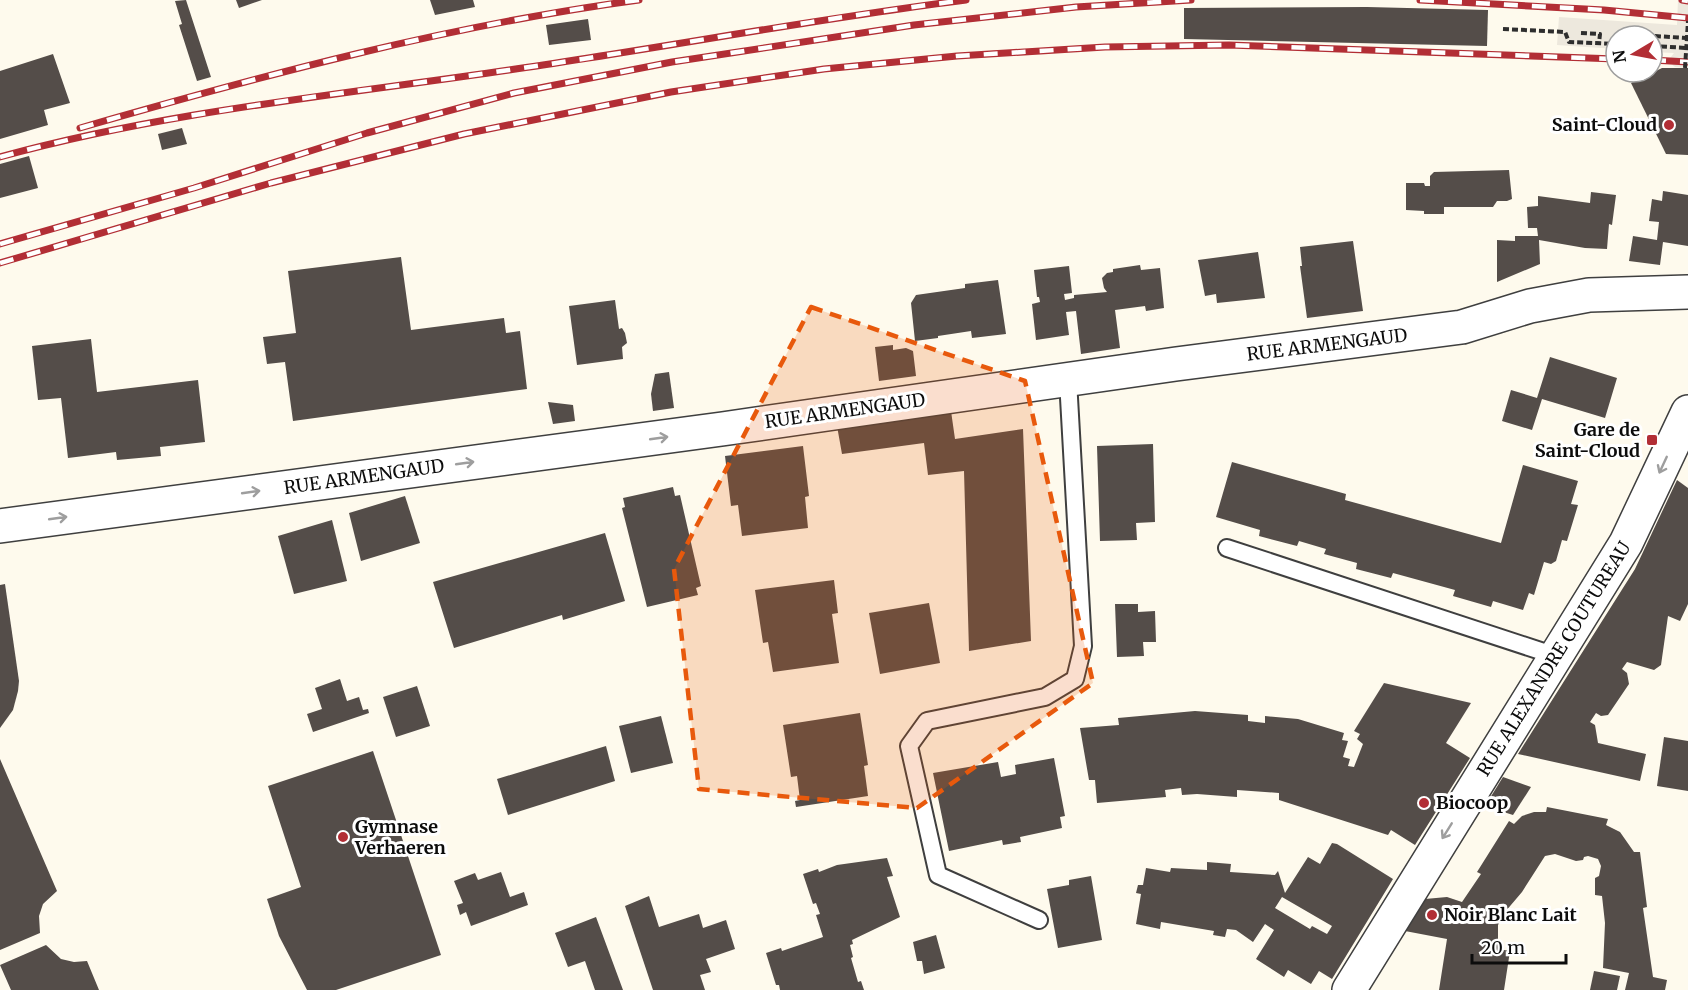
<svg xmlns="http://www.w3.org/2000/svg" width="1688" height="990" font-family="Merriweather,serif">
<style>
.plaza{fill:#ede8dd}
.building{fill:#544d49;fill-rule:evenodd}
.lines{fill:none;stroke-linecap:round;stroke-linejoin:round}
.service-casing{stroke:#3f3f3f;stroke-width:20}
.minor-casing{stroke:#3f3f3f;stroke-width:36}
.path{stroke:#2e2e2e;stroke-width:4;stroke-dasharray:6 3;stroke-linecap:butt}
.service{stroke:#fff;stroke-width:16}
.minor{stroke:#fff;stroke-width:33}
.rail-casing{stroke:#b22e35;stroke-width:7}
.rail{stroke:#fff;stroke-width:4.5;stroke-dasharray:14;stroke-linecap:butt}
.path-bridge{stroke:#2e2e2e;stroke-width:4;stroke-dasharray:6 3;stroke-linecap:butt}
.oneway{stroke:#9e9e9e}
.marked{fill:#e8590c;fill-opacity:0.2;stroke:#e8590c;stroke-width:4.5;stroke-dasharray:12 8;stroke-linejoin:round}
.poi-dot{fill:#b22e35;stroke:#fff;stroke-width:2}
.labels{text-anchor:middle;stroke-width:6;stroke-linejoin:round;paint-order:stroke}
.poi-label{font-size:18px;font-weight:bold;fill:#0c0c0c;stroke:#fff;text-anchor:start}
.street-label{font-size:18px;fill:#0c0c0c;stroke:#fff}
</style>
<rect width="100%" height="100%" fill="#fefaed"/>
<!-- plaza -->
<polygon class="plaza" points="1678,0 1688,0 1688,68 1675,67 1668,61 1674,53 1652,52 1652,36 1616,36 1616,49 1557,45 1559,17 1677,25"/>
<!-- building -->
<g class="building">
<polygon points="186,0 211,77 197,81 179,25 182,24 175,1"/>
<polygon points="236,0 262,0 239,8"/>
<polygon points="430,0 473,0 475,7 435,15"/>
<polygon points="1367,7 1488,10 1487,46 1184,39 1184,8"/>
<polygon points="588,19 591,40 549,45 546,25"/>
<polygon points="53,54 70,103 44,110 48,125 0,139 0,71"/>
<polygon points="1662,68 1688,68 1688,155 1666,154 1631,83"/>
<polygon points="182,128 187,144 162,150 158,134"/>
<polygon points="29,156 38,188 0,198 0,164"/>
<polygon points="1509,170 1512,199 1507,201 1497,201 1493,207 1444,207 1444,214 1424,214 1424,211 1406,210 1406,183 1424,183 1425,186 1430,186 1430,176 1434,172"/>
<polygon points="1663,191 1688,195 1688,246 1663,242 1660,265 1629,261 1633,236 1657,240 1659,222 1649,221 1652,199 1662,201"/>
<polygon points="1591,192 1616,195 1612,225 1609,224 1607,249 1585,248 1539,240 1540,264 1497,282 1497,240 1515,241 1515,236 1538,236 1537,228 1528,228 1527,207 1538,206 1538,196 1590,203"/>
<polygon points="1353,241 1363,311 1307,318 1300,266 1302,266 1300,247"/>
<polygon points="1258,252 1265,298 1217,303 1216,294 1205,296 1198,260"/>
<polygon points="401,257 411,330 504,318 506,333 520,331 527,389 293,421 285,362 267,364 263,337 296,333 288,271"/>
<polygon points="1140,265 1141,270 1160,268 1164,308 1146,311 1145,306 1115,310 1120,348 1081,354 1076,311 1066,312 1069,335 1036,340 1032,304 1040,302 1039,297 1037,297 1034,270 1069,266 1072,293 1064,294 1065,300 1074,298 1074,295 1107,292 1104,288 1102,278 1107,273 1113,272 1113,269"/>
<polygon points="998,280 1006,334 972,338 971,331 938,336 938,338 915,341 911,303 916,295 965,288 965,284"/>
<polygon points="615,300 619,329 622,328 625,333 627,343 622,347 623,359 577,365 569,306"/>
<polygon points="91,339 97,392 198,380 205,442 160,447 161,456 117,460 116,452 68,458 61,398 38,400 32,346"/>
<polygon points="893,345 893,350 906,348 913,351 916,376 879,381 875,347"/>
<polygon points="1550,357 1617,378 1605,418 1542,399 1532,430 1502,421 1511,390 1537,398"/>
<polygon points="669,372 674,408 653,411 651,394 655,374"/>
<polygon points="548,402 573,405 575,421 553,424"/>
<polygon points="951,411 955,439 1023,429 1031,641 969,651 964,471 928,475 924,443 842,454 837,426"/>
<polygon points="1153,444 1155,522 1136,523 1137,540 1100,541 1097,446"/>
<polygon points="803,446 809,496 805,497 808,528 742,536 738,505 731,506 725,456"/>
<polygon points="1232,462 1346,494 1345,500 1501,543 1523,465 1578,481 1571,504 1578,505 1567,541 1562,540 1556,561 1551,564 1544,562 1534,595 1529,593 1523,610 1493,601 1491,607 1453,596 1455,590 1393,573 1391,578 1356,569 1357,563 1324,554 1326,549 1299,541 1297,546 1259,536 1260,530 1216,517"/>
<polygon points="1677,480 1688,488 1688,604 1680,621 1668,616 1661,665 1654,670 1627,662 1622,669 1627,673 1629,684 1608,715 1601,716 1596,713 1590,722 1595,725 1598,743 1646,754 1640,781 1518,754 1635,569"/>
<polygon points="673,487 675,496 680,495 701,586 696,588 698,595 647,607 622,508 625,507 623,498"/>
<polygon points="405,496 420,543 361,561 349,513"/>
<polygon points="332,520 347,581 294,594 278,536"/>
<polygon points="605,533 625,601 563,620 562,615 454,648 433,582"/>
<polygon points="834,580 838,613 832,614 839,663 773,672 768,642 763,643 755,590"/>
<polygon points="5,584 19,681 18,691 13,710 0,728 0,585"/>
<polygon points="929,603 940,663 880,674 869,613"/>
<polygon points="1115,604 1138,604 1138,612 1155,611 1156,642 1143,642 1144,656 1117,657"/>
<polygon points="340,679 347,701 359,697 363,710 368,709 369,713 313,732 307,714 322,709 315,688"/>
<polygon points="1384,683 1471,703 1446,743 1470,758 1415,845 1391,830 1388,835 1279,800 1279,793 1237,790 1237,797 1197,794 1182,795 1181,788 1165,790 1166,797 1097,803 1095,780 1089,780 1080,728 1119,725 1118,718 1195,711 1248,715 1248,721 1265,723 1265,716 1298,719 1344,733 1342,740 1348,741 1343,757 1350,759 1348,766 1354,767 1363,744 1357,739 1360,734 1354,731"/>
<polygon points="417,686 430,726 396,737 383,697"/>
<polygon points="860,713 868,765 864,766 868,796 796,807 795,801 800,800 797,776 791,777 783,725"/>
<polygon points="661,716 673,763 631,773 619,726"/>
<polygon points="1664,737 1688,741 1688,791 1657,786"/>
<polygon points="606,746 615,781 508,815 497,779"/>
<polygon points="373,751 441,955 336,990 307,990 279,936 267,899 301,887 268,786"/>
<polygon points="1054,758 1065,816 1060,817 1062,828 1020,837 1021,842 1003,845 1002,840 949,851 933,773 998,762 1001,777 1016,774 1015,765"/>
<polygon points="0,759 57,891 43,904 39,916 40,933 0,950"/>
<polygon points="1503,777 1531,787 1513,815 1485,806"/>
<polygon points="1547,807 1608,819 1606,825 1620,832 1634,852 1640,852 1647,907 1643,908 1653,977 1667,980 1665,990 1625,990 1629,973 1603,968 1605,923 1602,896 1595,895 1595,878 1599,876 1601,866 1598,859 1588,856 1584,857 1583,860 1576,861 1555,854 1545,856 1522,892 1505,912 1498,925 1498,949 1510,951 1504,990 1439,990 1447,939 1405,931 1425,899 1447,897 1462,902 1481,874 1477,872 1509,821 1514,824 1522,816 1534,812 1546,812"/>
<path d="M1332,843L1337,844L1393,879L1332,979L1319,971L1311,984L1288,970L1284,977L1256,959L1274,930L1265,924L1253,942L1236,930L1227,929L1225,937L1213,935L1214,931L1161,922L1160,929L1136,924L1141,894L1136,893L1138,885H1143L1146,868L1170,872L1171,868L1207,870V862L1231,864L1230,872L1275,875L1278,871L1285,893L1308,857L1320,864ZM1282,897L1332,926L1327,934L1312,926L1310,929L1275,908Z"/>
<polygon points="887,858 893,876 887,877 900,917 852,940 853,944 850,945 853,957 851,958 858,982 861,981 864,990 780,990 779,985 776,985 766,953 781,948 782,951 823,937 816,915 820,914 816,903 813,904 803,874 818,869 819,872 837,865"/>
<polygon points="501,872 510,897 524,892 528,905 471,926 466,912 460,915 457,905 463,903 454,881 475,873 478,880"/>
<polygon points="1091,876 1102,940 1058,948 1047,889 1069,885 1069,880"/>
<polygon points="649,896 659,927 699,914 703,928 726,920 735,949 706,959 711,972 700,975 705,990 653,990 625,906"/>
<polygon points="596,917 623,990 595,990 585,961 568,967 555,933"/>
<polygon points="936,935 945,968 924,974 922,961 917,961 913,942"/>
<polygon points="46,945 61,959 74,962 87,961 99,990 11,990 0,965"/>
<polygon points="1594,971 1620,976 1617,990 1590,990"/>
</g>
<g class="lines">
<defs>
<g id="service">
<polyline points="1227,548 1556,656"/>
<polyline points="1039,920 938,875 909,746 927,721 1045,697 1075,679 1083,646 1068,380"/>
</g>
<g id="minor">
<polyline points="0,526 722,429 1176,364 1462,327 1530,306 1589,295 1688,292"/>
<polyline points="1349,990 1626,543 1688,412"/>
</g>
</defs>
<!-- service casing -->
<use href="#service" class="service-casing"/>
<!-- minor casing -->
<use href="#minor" class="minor-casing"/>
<!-- path -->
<g class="path">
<polyline points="1503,29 1565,32 1569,42 1616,44"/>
<polyline points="1581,33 1600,34 1599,43"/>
<polyline points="1619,34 1688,38"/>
<polyline points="1652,46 1687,48"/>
</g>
<!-- service -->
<use href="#service" class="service"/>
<!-- minor -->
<use href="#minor" class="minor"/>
<defs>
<g id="rail">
<polyline points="1420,0 1604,10 1688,18"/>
<polyline points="1682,0 1688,1"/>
<polyline points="1652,60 1688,62"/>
<path d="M80,128C264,75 450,25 639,0"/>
<path d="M0,157C167,111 339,95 509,70C662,48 813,19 966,0"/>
<polyline points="0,244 194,188 367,133 514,93 672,62 914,25 1076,7 1191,0"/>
<polyline points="0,263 271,183 464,134 671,92 824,69 957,56 1105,47 1229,45 1616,59"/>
</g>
</defs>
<!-- rail casing -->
<use href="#rail" class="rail-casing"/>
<!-- rail -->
<use href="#rail" class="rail"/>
<!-- path-bridge -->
<polyline class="path-bridge" points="1685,68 1688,21"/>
</g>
<!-- one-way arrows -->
<defs><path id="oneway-shaft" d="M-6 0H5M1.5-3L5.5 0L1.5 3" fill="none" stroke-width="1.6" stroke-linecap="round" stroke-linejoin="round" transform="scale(1.5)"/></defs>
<g class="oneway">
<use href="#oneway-shaft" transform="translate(659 438) rotate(-8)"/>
<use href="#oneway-shaft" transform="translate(465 463) rotate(-8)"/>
<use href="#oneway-shaft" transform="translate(1663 465) rotate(115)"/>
<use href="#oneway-shaft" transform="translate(251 492) rotate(-8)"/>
<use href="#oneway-shaft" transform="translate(58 518) rotate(-8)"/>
<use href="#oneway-shaft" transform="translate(1447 831) rotate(122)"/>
</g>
<!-- marked area -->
<path class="marked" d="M811,307L1025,381L1093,683L917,808L699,789L674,569Z"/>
<!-- markers -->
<g class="poi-dot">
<circle cx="1669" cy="125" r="6"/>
<rect x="1646" y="434" width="12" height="12" rx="3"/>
<circle cx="1424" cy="803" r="6"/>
<circle cx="343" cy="837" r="6"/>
<circle cx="1432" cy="915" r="6"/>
</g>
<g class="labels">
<!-- poi labels -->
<g class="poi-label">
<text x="1657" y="131" text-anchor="end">Saint-Cloud</text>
<text x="1640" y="436" text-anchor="end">Gare de<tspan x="1640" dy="21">Saint-Cloud</tspan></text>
<text x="1436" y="809">Biocoop</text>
<text x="355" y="833">Gymnase<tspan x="355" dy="21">Verhaeren</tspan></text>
<text x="1444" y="921">Noir Blanc Lait</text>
</g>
<!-- street labels -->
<g class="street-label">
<text transform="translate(1327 345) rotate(-7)" y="6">RUE ARMENGAUD</text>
<text transform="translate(845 411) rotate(-8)" y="6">RUE ARMENGAUD</text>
<text transform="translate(364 477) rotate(-8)" y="6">RUE ARMENGAUD</text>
<text transform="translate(1554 659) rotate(-58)" y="6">RUE ALEXANDRE COUTUREAU</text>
</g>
</g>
<!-- north arrow -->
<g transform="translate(1634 54) rotate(260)"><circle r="28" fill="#ffffff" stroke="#9e9e9e" stroke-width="1.5"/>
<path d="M0-4.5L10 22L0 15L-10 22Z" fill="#b22e35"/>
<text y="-9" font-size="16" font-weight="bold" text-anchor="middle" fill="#0c0c0c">N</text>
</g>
<!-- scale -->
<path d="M1472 954v9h94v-9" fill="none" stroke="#0c0c0c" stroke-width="3"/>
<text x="1481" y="954" font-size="18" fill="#0c0c0c" stroke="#ffffff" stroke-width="4.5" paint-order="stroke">20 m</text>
</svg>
